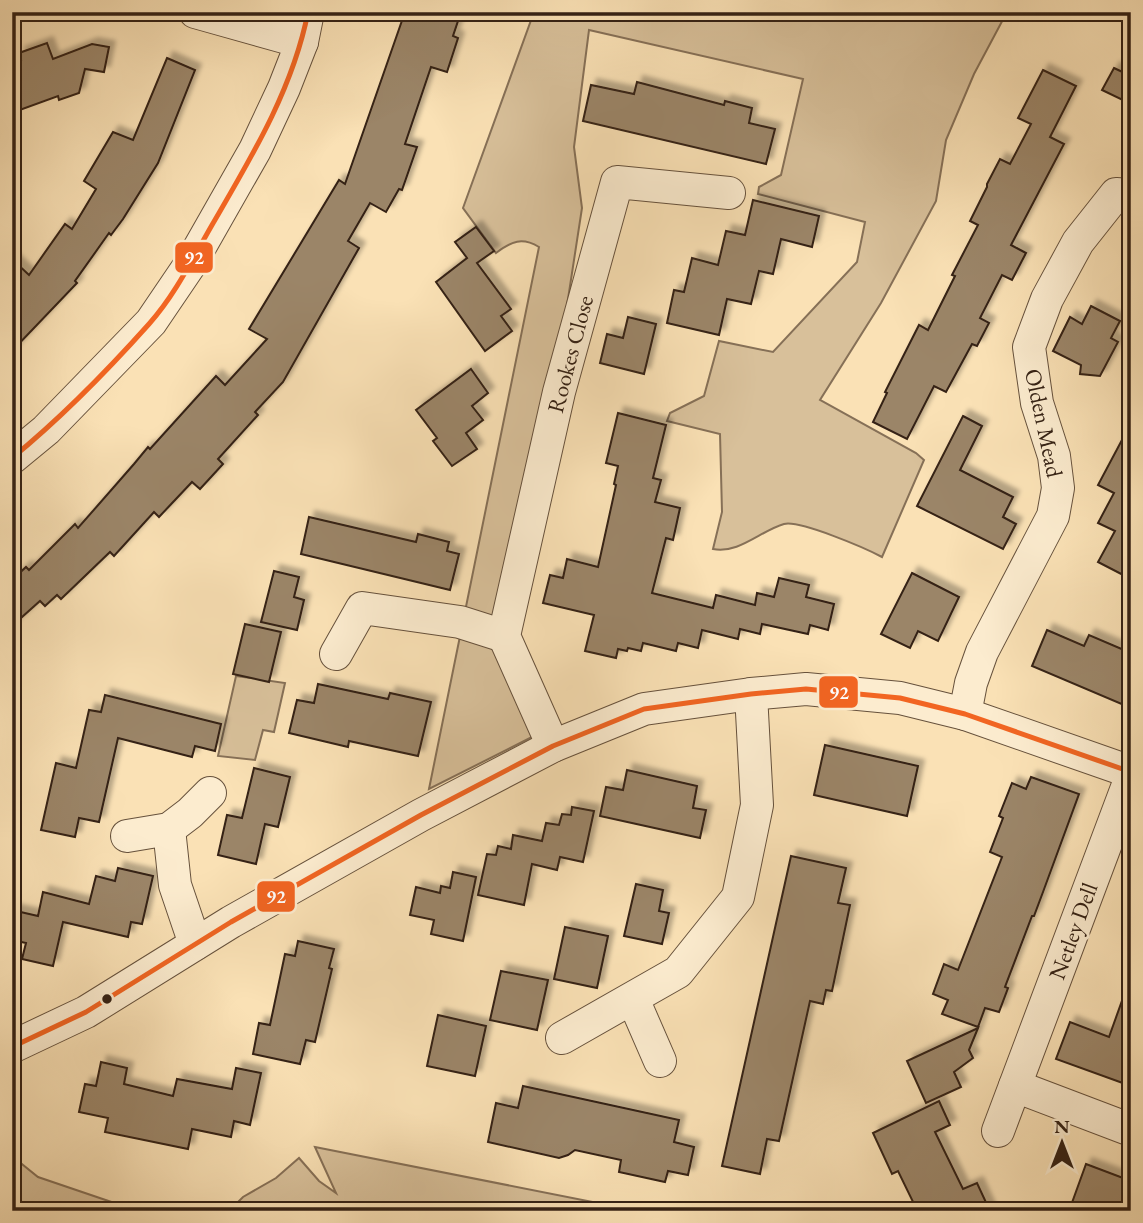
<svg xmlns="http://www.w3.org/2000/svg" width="1143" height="1223" font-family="'EB Garamond',serif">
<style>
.green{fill:#d8c09a;stroke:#867057;stroke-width:2}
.building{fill:#9b8568;stroke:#342114;stroke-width:2;filter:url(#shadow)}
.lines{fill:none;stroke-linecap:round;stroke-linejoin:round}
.street-casing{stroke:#66513c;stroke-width:34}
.street{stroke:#fceccf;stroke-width:32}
.bus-1-casing{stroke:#fceccf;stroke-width:10}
.bus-1{stroke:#f26522;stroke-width:5}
.bus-dot{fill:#342114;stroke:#fceccf;stroke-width:2.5}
.labels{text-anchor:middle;stroke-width:6;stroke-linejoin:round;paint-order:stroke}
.street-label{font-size:23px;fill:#342114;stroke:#fceccf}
.line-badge{stroke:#fceccf;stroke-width:2.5}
.badge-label{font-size:19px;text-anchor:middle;font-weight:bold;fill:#fff}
</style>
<defs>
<filter id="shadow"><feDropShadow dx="6" dy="-6" stdDeviation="2" flood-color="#0004"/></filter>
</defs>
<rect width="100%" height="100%" fill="#fae1b5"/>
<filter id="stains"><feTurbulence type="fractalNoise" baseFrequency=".00286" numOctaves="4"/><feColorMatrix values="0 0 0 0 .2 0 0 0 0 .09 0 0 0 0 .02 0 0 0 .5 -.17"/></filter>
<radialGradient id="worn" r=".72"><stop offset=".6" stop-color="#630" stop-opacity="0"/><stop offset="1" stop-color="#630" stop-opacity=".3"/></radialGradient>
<!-- green -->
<g class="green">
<path d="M534,12H1007L974,74L946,140L936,201L881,303L820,400L916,453L924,460L882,557C865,548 800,520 784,524C760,531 739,554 713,549L722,512L720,434L667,421L670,413L704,396L719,341L773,352L857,262L865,222L758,194L759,187L781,175L803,79L589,30L574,147L582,208L556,377L496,649L534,736L429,789L539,247C522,237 512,241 496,253L463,208Z"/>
<polygon points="236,676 285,683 274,732 263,730 255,760 218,756"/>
<polygon points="315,1147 638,1211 229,1211 243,1197 276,1178 299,1158 319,1181 336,1193"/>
<polygon points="12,1156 38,1177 138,1211 12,1211"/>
</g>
<!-- building -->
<g class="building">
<polygon points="405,12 461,12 453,36 458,38 447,72 431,67 405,144 417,147 402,190 399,189 386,212 370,203 348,241 359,248 283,382 255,412 258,415 218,459 223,464 200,489 192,482 159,517 154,512 114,556 110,552 61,599 57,595 45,606 40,601 12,626 12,580 26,567 29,570 75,524 78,528 134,464 148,447 150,449 216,376 225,385 267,339 249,329 339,180 345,184"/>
<polygon points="47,43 53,59 92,44 109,47 104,72 85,69 79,93 59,100 58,96 17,111 12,97 12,63 21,60 19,53"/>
<polygon points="167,58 195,70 158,163 123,219 111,235 109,233 75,281 77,283 12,351 12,259 29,275 65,224 72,229 96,189 84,181 113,132 133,140"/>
<polygon points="1114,68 1131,76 1131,104 1102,90"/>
<polygon points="1043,70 1076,86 1050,137 1064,144 1011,245 1026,253 1012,280 1002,275 980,318 989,323 977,346 972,344 946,392 934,386 907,439 873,422 887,393 885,392 919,325 928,330 955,276 952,275 978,225 970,221 987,187 987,184 1000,159 1010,164 1031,124 1018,118"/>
<polygon points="637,82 724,105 725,101 752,108 749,123 775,129 766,164 583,121 591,85 634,94"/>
<polygon points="753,200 819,216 812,247 781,239 773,274 759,271 751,304 727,299 719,335 667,323 674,290 684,292 692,258 718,265 726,231 745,235"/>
<polygon points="476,227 494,251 477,263 511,309 501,316 512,331 485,351 436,282 467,258 455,242"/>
<polygon points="1091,306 1120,321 1111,338 1118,342 1100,376 1080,374 1081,365 1053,351 1070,317 1082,324"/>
<polygon points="628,317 656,324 644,374 600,363 607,334 623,338"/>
<polygon points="471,369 488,393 472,406 483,420 466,433 477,449 452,466 433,441 437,438 416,410"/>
<polygon points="618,413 666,425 653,478 661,480 655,502 680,508 673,540 666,538 652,593 713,608 716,595 755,605 757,593 774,597 779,578 809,585 806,597 834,604 828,630 810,625 808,634 762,624 760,634 740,629 738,639 702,630 698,648 678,643 676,651 643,643 641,651 628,648 627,651 618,649 616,658 585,651 594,615 543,603 550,575 563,578 567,559 598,567 616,485 614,484 618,466 606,463"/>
<polygon points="963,416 982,426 960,470 1013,497 1003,517 1016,524 1003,549 917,506"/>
<polygon points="1131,423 1131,579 1098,562 1115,531 1098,523 1114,493 1098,485"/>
<polygon points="309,517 416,542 418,534 449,542 447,551 459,554 450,590 301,554"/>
<polygon points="274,571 299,577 294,597 304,600 297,630 261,622"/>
<polygon points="912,573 959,597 938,641 918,631 910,648 881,634"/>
<polygon points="245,624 281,632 269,682 233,674"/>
<polygon points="1047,630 1084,646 1089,635 1131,653 1131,708 1032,666"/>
<polygon points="318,684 388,699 390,693 431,702 418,756 349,741 348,747 289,733 297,700 314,703"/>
<polygon points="105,695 221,724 215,751 195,746 192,757 118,738 99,822 79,818 75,837 41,830 56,763 76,768 89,710 101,712"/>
<polygon points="825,745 918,766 907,816 814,795"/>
<polygon points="254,768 290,777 278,827 265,824 256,864 218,855 227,815 242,818"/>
<polygon points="627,770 697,786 693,808 706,810 700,838 600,816 606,787 623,790"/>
<polygon points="1031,777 1079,794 1043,892 1034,916 1032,916 1005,987 1008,988 999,1012 985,1008 978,1027 942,1014 948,1000 933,994 944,964 958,970 1002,857 990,852 1003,818 999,816 1012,783 1026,789"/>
<polygon points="572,807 594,811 583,862 560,857 557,870 532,864 524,905 478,895 487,854 496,855 498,846 511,849 513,835 542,841 546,823 559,825 562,814 571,815"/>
<polygon points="791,856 846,868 838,903 850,905 832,991 826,990 823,1004 810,1001 779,1141 767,1139 760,1174 722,1166"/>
<polygon points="118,868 153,876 142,924 131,922 128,937 63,922 53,966 22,959 26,943 12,940 12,910 38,916 43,892 89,904 96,876 115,881"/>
<polygon points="453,872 476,877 463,941 431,934 434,920 410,915 416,887 440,893 441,886 450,888"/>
<polygon points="636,884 663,890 659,911 669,913 662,944 624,936"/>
<polygon points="565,927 608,936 597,988 554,979"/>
<polygon points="298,941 334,949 329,968 332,969 315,1042 306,1040 300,1064 253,1054 259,1023 270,1025 285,954 295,956"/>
<polygon points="501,971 548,980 537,1030 490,1020"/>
<polygon points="1128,984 1131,985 1131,1086 1056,1059 1070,1022 1109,1037"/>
<polygon points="438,1015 486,1026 475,1076 427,1066"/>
<polygon points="978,1028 969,1050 973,1058 954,1072 961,1087 926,1103 907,1061"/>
<polygon points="101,1062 127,1068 124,1084 173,1096 177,1079 232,1089 236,1068 261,1073 250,1125 234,1121 231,1137 192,1129 188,1149 105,1132 108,1118 79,1112 85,1084 96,1086"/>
<polygon points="523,1086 679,1120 674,1142 694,1147 688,1175 668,1171 665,1182 619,1172 621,1160 575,1150 568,1155 559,1158 488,1142 496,1103 518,1108"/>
<polygon points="939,1101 950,1125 935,1132 963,1189 977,1183 990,1211 916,1211 917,1210 898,1171 892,1174 873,1133"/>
<polygon points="1086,1164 1131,1181 1131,1211 1069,1211"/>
</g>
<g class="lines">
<defs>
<g id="street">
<polyline points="195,12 302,42"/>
<polyline points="12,458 46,430 151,322 189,266 255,150 284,88 302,42 308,12"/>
<polyline points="336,654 362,608 460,622 504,636"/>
<polyline points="965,714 971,683 982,652 1053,516 1058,488 1054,456 1037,403 1029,347 1047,299 1078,242 1116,194 1131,195"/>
<polyline points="553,746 504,636 559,392 617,182 729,193"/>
<polyline points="169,829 175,885 195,944"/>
<polyline points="127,836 169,829 190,813 210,793"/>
<polyline points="633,999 660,1061"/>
<polyline points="562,1038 678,972 738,897 757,805 751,694"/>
<polyline points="12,1047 86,1012 231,922 421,815 553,746 644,709 751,694 806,689 900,698 965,714 1131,772"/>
<polyline points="1015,1086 1131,1130"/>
<polyline points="998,1131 1131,777"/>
</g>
</defs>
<!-- street casing -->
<use href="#street" class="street-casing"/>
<!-- street -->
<use href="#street" class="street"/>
<defs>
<g id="bus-1">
<path d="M12,458C61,418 107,371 149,324C175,295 193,258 212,225C251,158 293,89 308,12"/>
<polyline points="12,1047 86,1012 231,922 421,815 553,746 644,709 751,694 806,689 900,698 965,714 1131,772"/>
</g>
</defs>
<!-- bus-1 casing -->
<use href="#bus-1" class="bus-1-casing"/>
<!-- bus-1 -->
<use href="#bus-1" class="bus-1"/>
</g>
<!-- markers -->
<circle class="bus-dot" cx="107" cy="999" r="6"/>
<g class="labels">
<!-- street labels -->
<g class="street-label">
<text transform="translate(570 354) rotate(-75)" y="8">Rookes Close</text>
<text transform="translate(1044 423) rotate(78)" y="8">Olden Mead</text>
<text transform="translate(1073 931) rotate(-70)" y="8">Netley Dell</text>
</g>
</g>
<g class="line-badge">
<rect x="174" y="241" width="40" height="33" rx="7" fill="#f26522"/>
<rect x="818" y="675" width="41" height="34" rx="7" fill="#f26522"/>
<rect x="256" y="880" width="40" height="33" rx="7" fill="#f26522"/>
</g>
<g class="badge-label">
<text x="194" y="264">92</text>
<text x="839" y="699">92</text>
<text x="276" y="903">92</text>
</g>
<!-- margin -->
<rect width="1143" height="1223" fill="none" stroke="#fae1b5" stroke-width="42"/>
<rect x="14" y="14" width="1115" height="1195" fill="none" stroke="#342114" stroke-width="3.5"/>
<rect x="21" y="21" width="1101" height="1181" fill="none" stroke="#342114" stroke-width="2"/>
<!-- north arrow -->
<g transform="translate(1062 1143)" stroke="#fceccf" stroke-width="5" paint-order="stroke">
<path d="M0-5L12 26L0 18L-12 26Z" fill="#342114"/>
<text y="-10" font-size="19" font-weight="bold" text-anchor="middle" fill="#342114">N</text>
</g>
<rect width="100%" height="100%" filter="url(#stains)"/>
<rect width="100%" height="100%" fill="url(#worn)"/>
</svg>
